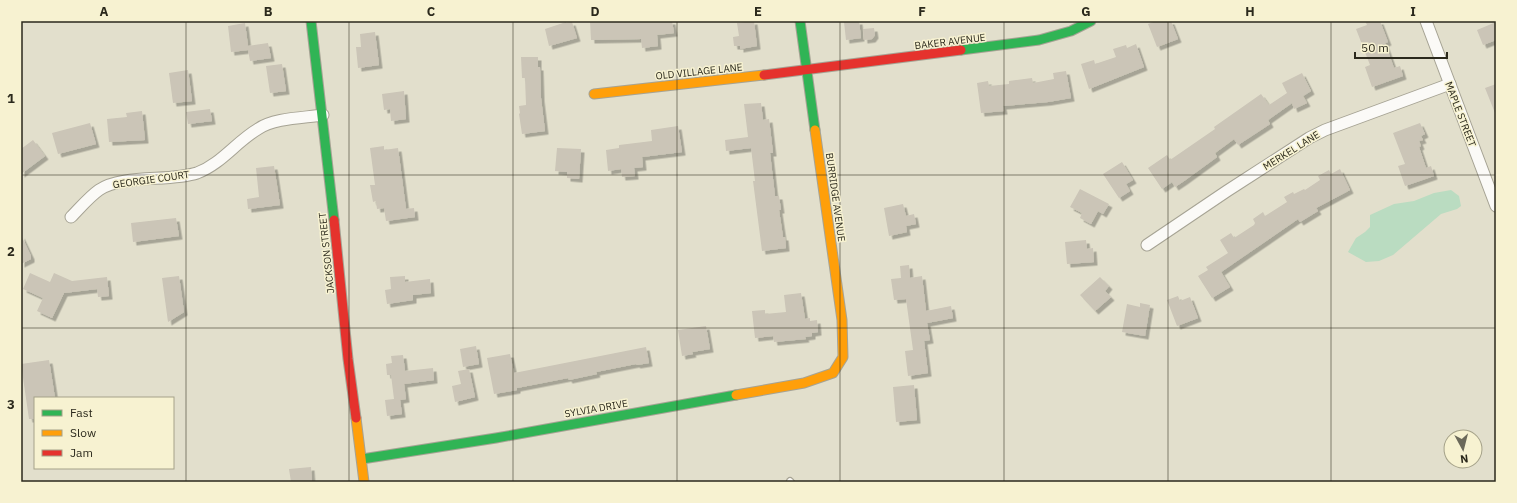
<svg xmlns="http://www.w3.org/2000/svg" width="1517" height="503" font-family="'IBM Plex Sans',sans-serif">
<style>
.water{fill:#badcc1}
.building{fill:#cbc5b7;filter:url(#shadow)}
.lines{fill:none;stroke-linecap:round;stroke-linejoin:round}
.lane-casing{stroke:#a6a394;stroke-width:8}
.street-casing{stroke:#a6a394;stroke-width:13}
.fast-casing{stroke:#a6a394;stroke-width:11}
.slow-casing{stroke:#a6a394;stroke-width:11}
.jam-casing{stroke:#a6a394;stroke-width:11}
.lane{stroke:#fbfaf7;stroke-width:5.5}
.street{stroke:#fbfaf7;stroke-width:11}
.fast{stroke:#30b455;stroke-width:9}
.slow{stroke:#ff9f0a;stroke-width:9}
.jam{stroke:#e5322d;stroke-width:9}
.grid{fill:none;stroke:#2b291c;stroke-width:1;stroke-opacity:0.55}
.labels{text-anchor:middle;stroke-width:3;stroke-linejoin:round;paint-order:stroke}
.street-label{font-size:10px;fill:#2b291c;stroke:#f7f2d1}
.neatline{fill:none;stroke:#2b291c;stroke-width:1.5}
.grid-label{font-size:13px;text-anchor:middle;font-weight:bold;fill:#2b291c}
</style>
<defs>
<filter id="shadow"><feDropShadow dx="3.5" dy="3.5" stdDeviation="0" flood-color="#0004"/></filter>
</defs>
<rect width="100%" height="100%" fill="#e2dfcc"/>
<!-- water -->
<polygon class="water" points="1451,190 1459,196 1461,206 1457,209 1441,214 1393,255 1379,261 1366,262 1348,252 1356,238 1365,232 1370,227 1370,215 1394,204 1414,201 1434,193"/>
<!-- building -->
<g class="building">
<polygon points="590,21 672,21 674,33 657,35 658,46 642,48 641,39 591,40"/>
<polygon points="754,21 757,46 740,49 740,46 734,46 733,37 739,36 737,23"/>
<polygon points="859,21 861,38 846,40 844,22"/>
<polygon points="1156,21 1171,21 1178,39 1157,47 1148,24"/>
<polygon points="1365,21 1380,21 1388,42 1385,43 1394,68 1400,66 1403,76 1372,87 1365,67 1370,65 1356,29 1367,25"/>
<polygon points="566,22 566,23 572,22 577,38 549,46 545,29"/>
<polygon points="1496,22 1496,40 1483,45 1477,30"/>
<polygon points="245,23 248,46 268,43 271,58 250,61 248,50 231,52 228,26"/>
<polygon points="874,28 875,35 872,39 864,40 863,29"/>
<polygon points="375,32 379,65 358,68 356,47 361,47 360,34"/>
<polygon points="1136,44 1144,67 1089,89 1081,64 1094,60 1095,64 1116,57 1113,49 1126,45 1127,48"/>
<polygon points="521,57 538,57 538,67 540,67 541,98 545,131 522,134 519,114 520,113 519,106 526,105 525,78 522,78"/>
<polygon points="282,64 286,91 270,93 266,66"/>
<polygon points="188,70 192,101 173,103 169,73"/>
<polygon points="1066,71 1071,98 1048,102 1003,106 1004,111 981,113 977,83 988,81 989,86 1009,84 1009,81 1032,78 1033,83 1054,79 1053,73"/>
<polygon points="1302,73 1311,91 1303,96 1307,103 1294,109 1292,103 1268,120 1270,124 1238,145 1234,139 1215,153 1217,157 1184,181 1175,187 1172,182 1162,189 1148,168 1167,155 1170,160 1215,129 1214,127 1261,94 1269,105 1287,93 1282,83"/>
<polygon points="1496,84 1496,113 1495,113 1485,88"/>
<polygon points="404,91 406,119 391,121 390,109 384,110 382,94"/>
<polygon points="761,103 763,120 769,119 773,153 770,153 775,196 779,196 781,210 779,210 783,237 785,237 786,248 762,251 753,181 755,181 751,148 726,151 725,140 748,137 744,104"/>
<polygon points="210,109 212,121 188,124 186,112"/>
<polygon points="142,111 145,140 109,142 107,119 127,117 126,113"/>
<polygon points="90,123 96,144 58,154 52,133"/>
<polygon points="1420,123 1425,134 1421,136 1423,140 1419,141 1421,146 1419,147 1426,168 1431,166 1434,176 1405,186 1398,166 1405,164 1393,133"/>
<polygon points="678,126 682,152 642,157 643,167 634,168 635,176 622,177 621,169 608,171 606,150 619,148 619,145 652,141 651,130"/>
<polygon points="33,140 45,156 21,174 21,149"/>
<polygon points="384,146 384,150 398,148 406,209 414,208 415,217 386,221 384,208 377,209 376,201 373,202 370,185 375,185 370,148"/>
<polygon points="557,148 581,149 579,179 567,178 567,172 555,171"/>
<polygon points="1122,162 1133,180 1126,184 1130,191 1119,198 1103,174"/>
<polygon points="274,166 280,205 248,209 247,199 259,197 256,168"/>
<polygon points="1340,169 1350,190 1316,208 1318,211 1300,222 1298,219 1221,272 1230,287 1212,298 1198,276 1208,270 1206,267 1228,253 1220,240 1231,233 1234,238 1254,225 1255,223 1253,219 1263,212 1265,216 1287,202 1284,197 1293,192 1294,194 1304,189 1305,190 1320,180 1318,176 1329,170 1331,174"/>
<polygon points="1080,189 1109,204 1103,214 1098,211 1091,224 1080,218 1082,213 1070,207"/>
<polygon points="903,204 906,216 914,214 916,224 906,226 907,232 889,236 884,208"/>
<polygon points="176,218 179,236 133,242 131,223"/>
<polygon points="21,235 31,256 31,259 21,264"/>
<polygon points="1086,240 1087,249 1093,248 1094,262 1067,264 1065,242"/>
<polygon points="909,265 910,278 922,276 926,311 951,306 953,318 927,323 930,340 924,341 928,373 908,376 905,351 913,350 906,299 894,300 891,279 901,278 900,266"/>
<polygon points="30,273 50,282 54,273 72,281 107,277 109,296 98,297 97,289 64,293 52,318 37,311 43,298 23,289"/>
<polygon points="179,276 184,312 168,322 162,278"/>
<polygon points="405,276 405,282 430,279 431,293 413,295 413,300 387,304 385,290 391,289 390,277"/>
<polygon points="1100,277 1109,286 1105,291 1111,297 1095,311 1080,295"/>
<polygon points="801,293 805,319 810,318 810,321 817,320 818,332 812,333 812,336 805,337 806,339 774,342 773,336 755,338 752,311 765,310 765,314 786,312 784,295"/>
<polygon points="1178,296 1180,301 1190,297 1198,318 1177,326 1167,300"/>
<polygon points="1140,303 1150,305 1145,336 1122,332 1127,304 1140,307"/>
<polygon points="706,326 710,349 692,352 693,354 682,356 678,330"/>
<polygon points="476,346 479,364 463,367 460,349"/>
<polygon points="646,347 649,363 637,365 636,364 596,372 597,374 569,380 568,378 517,388 517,390 494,394 487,358 510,354 514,373"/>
<polygon points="403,355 405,371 433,368 434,380 404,384 406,399 400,400 402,414 387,416 385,400 394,399 391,375 387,375 386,364 392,363 391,356"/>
<polygon points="49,360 55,398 35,398 35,419 29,419 21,364"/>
<polygon points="469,369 475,397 455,402 452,386 461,384 458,371"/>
<polygon points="914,385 917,420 896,422 893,387"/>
<polygon points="311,467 312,482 291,482 289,469"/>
</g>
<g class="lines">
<defs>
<polyline id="lane" points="790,481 791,482"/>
<g id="street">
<polyline points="1426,21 1496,206"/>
<path d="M71,217C80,208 89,197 99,190C122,174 170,182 197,173C221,164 236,142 258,129C274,118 303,118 323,115"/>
<polyline points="1147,245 1227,191 1309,138 1325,130 1450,84"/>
</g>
<g id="fast">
<polyline points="311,21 334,220"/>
<polyline points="800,21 815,130"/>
<polyline points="961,50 1039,40 1071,31 1091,21"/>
<polyline points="362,459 496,438 736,395"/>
</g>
<g id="slow">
<polyline points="594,94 764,75"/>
<polyline points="736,395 804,383 833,373 843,357 842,320 815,130"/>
<polyline points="356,418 364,482"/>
</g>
<g id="jam">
<polyline points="764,75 961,50"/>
<polyline points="334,220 348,359 356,418"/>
</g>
</defs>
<!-- lane casing -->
<use href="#lane" class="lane-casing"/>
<!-- street casing -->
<use href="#street" class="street-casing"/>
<!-- fast casing -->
<use href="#fast" class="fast-casing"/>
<!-- slow casing -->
<use href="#slow" class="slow-casing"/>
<!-- jam casing -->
<use href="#jam" class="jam-casing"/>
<!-- lane -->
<use href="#lane" class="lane"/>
<!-- street -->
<use href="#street" class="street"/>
<!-- fast -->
<use href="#fast" class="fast"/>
<!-- slow -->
<use href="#slow" class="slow"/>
<!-- jam -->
<use href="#jam" class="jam"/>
</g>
<!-- grid -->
<path class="grid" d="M186,21V482M349,21V482M513,21V482M677,21V482M840,21V482M1004,21V482M1168,21V482M1331,21V482M21,175H1496M21,328H1496"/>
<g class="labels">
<!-- street labels -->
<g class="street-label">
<text transform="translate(950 41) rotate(-7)" y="4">BAKER AVENUE</text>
<text transform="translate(699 71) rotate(-6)" y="4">OLD VILLAGE LANE</text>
<text transform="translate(1461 114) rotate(69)" y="4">MAPLE STREET</text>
<text transform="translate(1291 150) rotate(-32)" y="4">MERKEL LANE</text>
<text transform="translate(151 179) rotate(-8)" y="4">GEORGIE COURT</text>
<text transform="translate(836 197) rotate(82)" y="4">BURRIDGE AVENUE</text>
<text transform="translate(326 253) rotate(-96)" y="4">JACKSON STREET</text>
<text transform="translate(596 408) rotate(-10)" y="4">SYLVIA DRIVE</text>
</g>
</g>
<!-- border -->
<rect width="1517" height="503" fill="none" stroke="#f7f2d1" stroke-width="44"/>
<!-- legend -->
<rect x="34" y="397" width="140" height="72" fill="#f7f2d1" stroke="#a5a289"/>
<rect x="42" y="410" width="20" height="6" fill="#30b455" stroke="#a5a289"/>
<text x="70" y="417" font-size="12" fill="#2b291c">Fast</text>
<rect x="42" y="430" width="20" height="6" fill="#ff9f0a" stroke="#a5a289"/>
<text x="70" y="437" font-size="12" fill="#2b291c">Slow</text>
<rect x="42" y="450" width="20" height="6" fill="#e5322d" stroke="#a5a289"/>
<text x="70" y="457" font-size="12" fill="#2b291c">Jam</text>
<!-- north arrow -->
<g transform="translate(1463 449) rotate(173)"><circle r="19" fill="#f7f2d1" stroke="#a5a289"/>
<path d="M0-3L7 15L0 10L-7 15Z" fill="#6b695a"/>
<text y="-6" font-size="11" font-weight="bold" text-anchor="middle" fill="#2b291c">N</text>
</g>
<!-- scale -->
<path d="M1355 52v6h92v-6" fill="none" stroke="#2b291c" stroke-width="2"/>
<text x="1361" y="52" font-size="12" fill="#2b291c" stroke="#f7f2d1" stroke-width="3" paint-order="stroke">50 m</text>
<rect x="22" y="22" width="1473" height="459" class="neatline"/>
<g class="grid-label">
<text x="104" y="16">A</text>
<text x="268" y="16">B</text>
<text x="431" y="16">C</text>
<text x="595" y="16">D</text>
<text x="758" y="16">E</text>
<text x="922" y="16">F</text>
<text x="1086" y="16">G</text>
<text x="1250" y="16">H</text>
<text x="1413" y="16">I</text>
<text x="11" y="103">1</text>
<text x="11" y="256">2</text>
<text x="11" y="409">3</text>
</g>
</svg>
